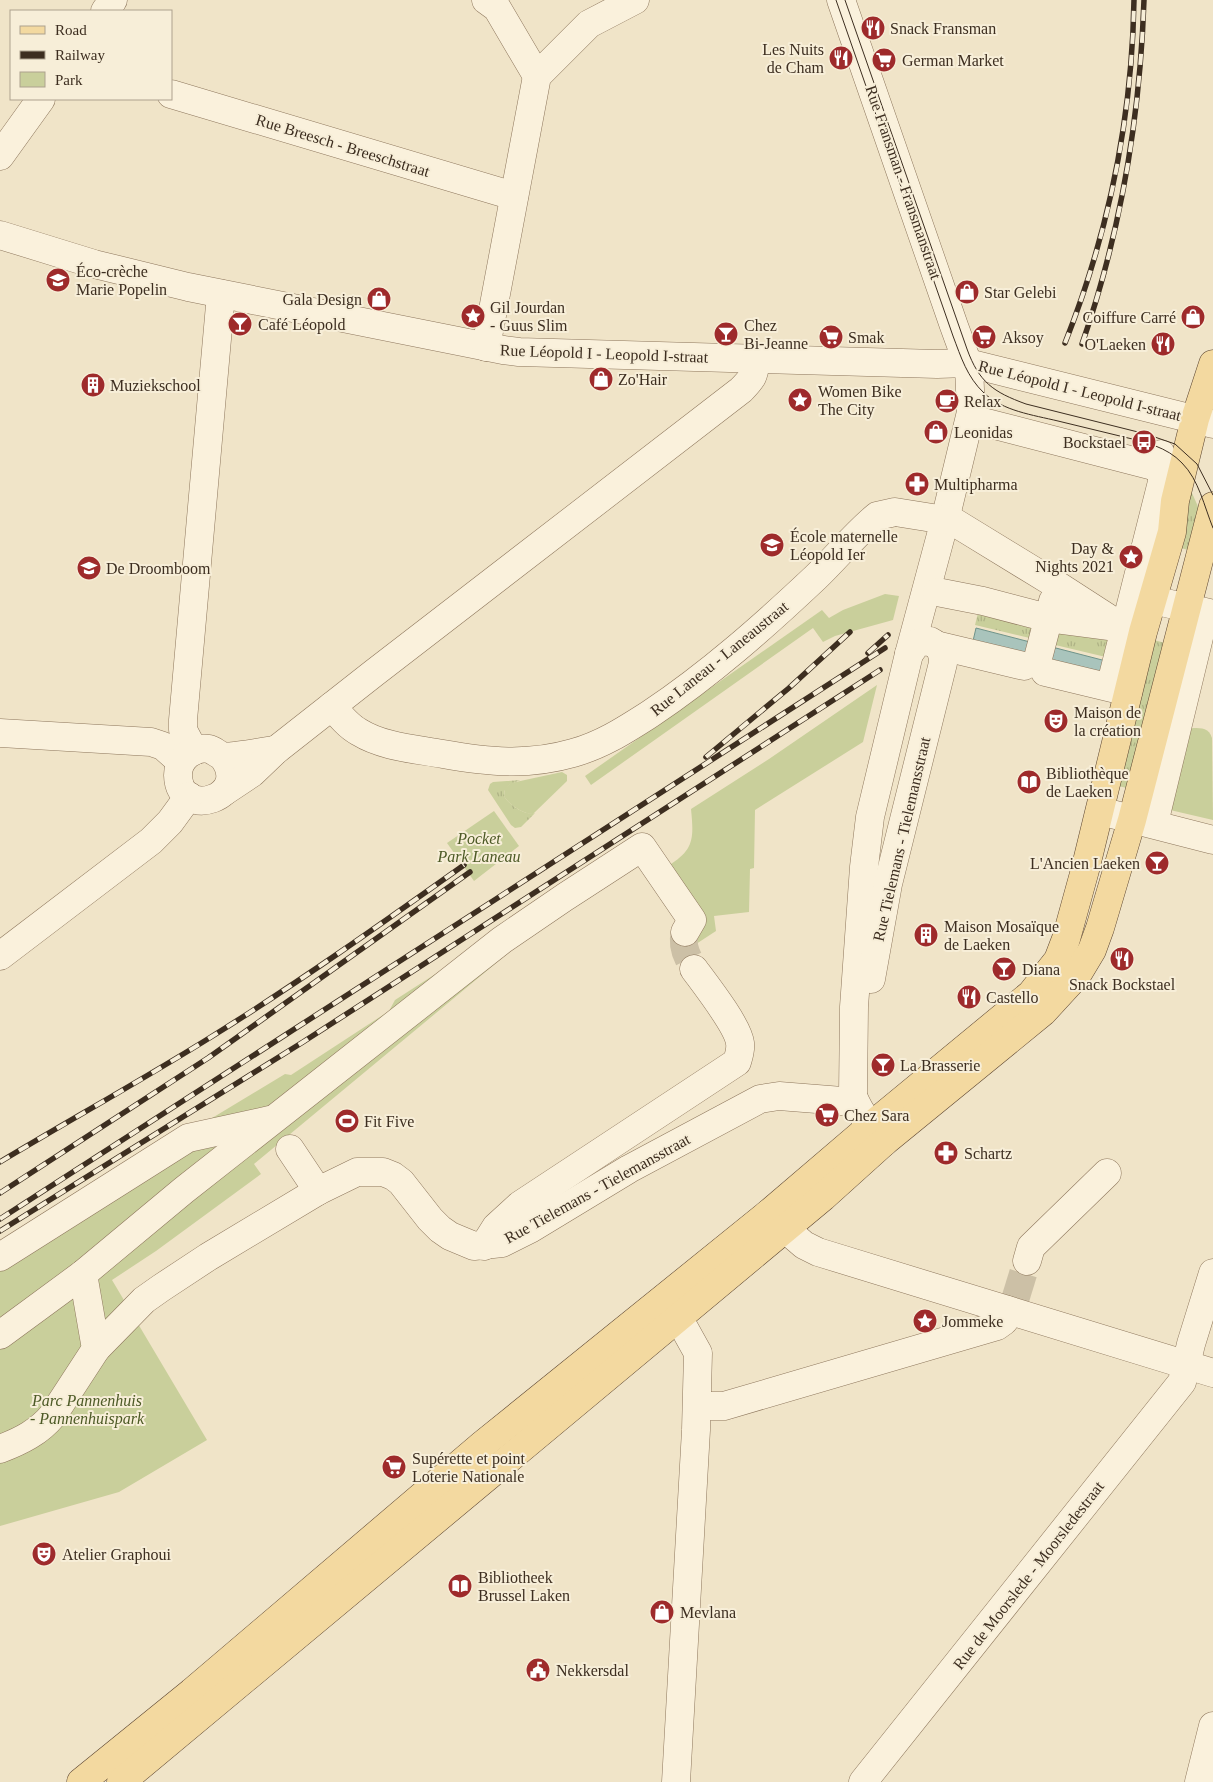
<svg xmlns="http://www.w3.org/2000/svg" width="1213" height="1782" font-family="'Times New Roman',serif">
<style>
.grass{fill:url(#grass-tufts)}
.green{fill:#c9cf9b}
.water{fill:#a9c4bc;stroke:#6f938a}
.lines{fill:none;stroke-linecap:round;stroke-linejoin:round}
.minor-tunnel{stroke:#ccc0a6;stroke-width:28;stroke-dasharray:28 14;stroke-linecap:butt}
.minor-casing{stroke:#8d765c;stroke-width:29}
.major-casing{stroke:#5b4430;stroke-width:29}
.minor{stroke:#faf1dc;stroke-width:28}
.major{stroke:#f3d9a0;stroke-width:28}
.tram{stroke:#3d2e20;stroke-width:1}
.rail-casing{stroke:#3d2e20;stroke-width:5.5}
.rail{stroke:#f7eed8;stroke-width:4;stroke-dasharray:11;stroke-linecap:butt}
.labels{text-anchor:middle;stroke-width:4;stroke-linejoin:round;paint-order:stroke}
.poi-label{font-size:16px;fill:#3d2e20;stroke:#f7eed8;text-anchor:start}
.street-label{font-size:16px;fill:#3d2e20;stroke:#f7eed8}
.park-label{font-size:16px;font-style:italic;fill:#4d5a26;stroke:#f7eed8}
</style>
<defs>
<pattern id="grass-tufts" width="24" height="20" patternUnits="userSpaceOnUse" patternTransform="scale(1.25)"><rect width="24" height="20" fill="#c9cf9b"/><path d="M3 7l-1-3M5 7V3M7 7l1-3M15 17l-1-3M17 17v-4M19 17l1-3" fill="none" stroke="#aeb285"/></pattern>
</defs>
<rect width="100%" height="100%" fill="#f0e4c8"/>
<!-- grass -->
<g class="grass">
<polygon points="1191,491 1201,513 1192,551 1177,547"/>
<polygon points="980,605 1039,619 1034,639 975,625"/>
<polygon points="1056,624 1115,638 1110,658 1051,644"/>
<polygon points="1150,639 1169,644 1132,789 1113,785"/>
<path d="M520,780C512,784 504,784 504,796C509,805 525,816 535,813L521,827L515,828L511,825L488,790L490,784L493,782Z"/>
</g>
<!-- green -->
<g class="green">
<polygon points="885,594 899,596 893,620 835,636 823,642 813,628 591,785 585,776 822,610 829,618 843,610"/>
<path d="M877,685L863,742L755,810L754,868L750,869L749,912L714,916L716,931L693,946L638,858L571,901L254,1164L261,1174L156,1251L112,1280L207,1440L119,1492L0,1526V1246L285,1074L291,1075L389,1011L395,1000L647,838L668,866C694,850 694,839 691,809L769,759Z"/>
<path d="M1193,728C1202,728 1209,728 1212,738L1213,820L1170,810L1189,729Z"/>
<path d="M562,772L567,775V781L533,814C523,814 509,805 504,796L505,788L511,783Z"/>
<polygon points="494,811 519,846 474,881 447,843"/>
</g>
<!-- water -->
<g class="water">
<polygon points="976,628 1030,642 1027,655 973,641"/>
<polygon points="1052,647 1106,661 1103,674 1049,660"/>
</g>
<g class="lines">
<!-- minor-tunnel -->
<g class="minor-tunnel">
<path d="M685,932C681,947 687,956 694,969"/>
<polyline points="1015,1300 1027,1261"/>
</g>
<defs>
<g id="minor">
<polyline points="486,0 497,8 537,76"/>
<path d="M841,0L954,326L969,367L971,412L945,520L909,654L870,817L864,867L854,1007L853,1096C860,1114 872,1128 884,1142"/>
<polyline points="105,11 113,0"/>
<polyline points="171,94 514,196"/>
<polyline points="0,156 41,99"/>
<polyline points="0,235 94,264 188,287 503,350 519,352 937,364 968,363 1213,424"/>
<polyline points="486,347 537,76 589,24 635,0"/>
<polyline points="979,421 1157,467"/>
<polyline points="954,522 1057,585 1125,629"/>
<polyline points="937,592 983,601 1048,618 1117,627"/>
<polyline points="1153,600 1213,614"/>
<polyline points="936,645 1024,666"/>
<polyline points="1038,658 1053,601"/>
<polyline points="1045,672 1128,692"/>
<polyline points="1111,684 1163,478 1157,467 1161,454"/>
<path d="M332,706C340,716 348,726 359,732C383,747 416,749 443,754C488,762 528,766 573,753C602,745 625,730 650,714C710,674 764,626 816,577C836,558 855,534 877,516L895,512L945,520"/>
<polyline points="0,733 151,742 163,746 181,762"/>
<polyline points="194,751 183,730 183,720 221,294"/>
<path d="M222,756C255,797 179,822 178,775C178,759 193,746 209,749C214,750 218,755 223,756C231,758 265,751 276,750"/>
<path d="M225,791L252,773L276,750L374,673L741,390C753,378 754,376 756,359"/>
<polyline points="1100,811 1213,840"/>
<polyline points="1155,819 1201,629"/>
<polyline points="0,956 151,841 170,822 189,796"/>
<path d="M871,979L888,884L943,663C943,652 940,646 930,641L917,643L909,654"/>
<polyline points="290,1149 318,1191"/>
<polyline points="768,1214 804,1245 818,1252 1213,1373"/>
<path d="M484,1246L496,1227L520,1205L737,1062C739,1055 741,1050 740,1043C738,1026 705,984 694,969"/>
<polyline points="0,1257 188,1138 270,1120"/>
<polyline points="1027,1261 1031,1247 1107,1173"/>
<polyline points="665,1299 678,1317 698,1353 696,1430 676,1782"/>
<polyline points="0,1335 83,1274 184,1190 502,940 565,897 642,847 692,920 685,932"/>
<polyline points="96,1349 144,1300 161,1288 208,1257 318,1191 357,1172 383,1172 393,1176 401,1182 430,1219 440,1229 450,1236 474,1246 502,1243 530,1229 629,1169 760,1099 779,1096 842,1101 853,1096"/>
<polyline points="698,1406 724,1406 997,1326 1004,1321 1007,1310"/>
<path d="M0,1449C21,1441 39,1432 53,1415L96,1349L83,1274"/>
<polyline points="863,1782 1182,1382 1191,1344 1213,1273"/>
<polyline points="1199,1782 1213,1726"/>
</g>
<g id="major">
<polyline points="81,1782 192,1692 482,1445 768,1214 871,1126 1031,994 1058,960 1066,939 1085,870 1143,632 1172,532 1175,501 1195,419 1213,364"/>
<polyline points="121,1782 823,1197 884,1142 1043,1012 1077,975 1092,950 1100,928 1132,820 1213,506"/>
</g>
</defs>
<!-- minor casing -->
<use href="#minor" class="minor-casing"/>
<!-- major casing -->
<use href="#major" class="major-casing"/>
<!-- minor -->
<use href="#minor" class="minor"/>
<!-- major -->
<use href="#major" class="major"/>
<!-- tram -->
<g class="tram">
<path d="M836,0L953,336C961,357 967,377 984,393C1003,411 1033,415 1058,421C1080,426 1102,432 1124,437C1145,442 1167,447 1182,463C1199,480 1204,506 1213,528"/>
<path d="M845,0L967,349C979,382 993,392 1026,404L1146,434L1175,444L1197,464L1213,495"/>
</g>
<defs>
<g id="rail">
<path d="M1065,343C1109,232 1132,120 1134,0"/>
<path d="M1082,344C1121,232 1140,118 1144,0"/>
<polyline points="868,653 888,635"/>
<polyline points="706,757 789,688 850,632"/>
<path d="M0,1162C70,1120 142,1080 211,1037C298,983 381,924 464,865"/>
<polyline points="0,1193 208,1058 470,872"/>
<polyline points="0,1219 885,648"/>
<polyline points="0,1231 303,1042 880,670"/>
</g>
</defs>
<!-- rail casing -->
<use href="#rail" class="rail-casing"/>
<!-- rail -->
<use href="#rail" class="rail"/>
</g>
<!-- icons -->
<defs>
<symbol id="restaurant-disc" viewBox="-11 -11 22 22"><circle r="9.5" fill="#9e2a2b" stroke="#f7eed8"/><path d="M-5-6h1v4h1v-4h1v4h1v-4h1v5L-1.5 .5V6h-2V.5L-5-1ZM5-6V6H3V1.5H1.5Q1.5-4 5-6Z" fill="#fff"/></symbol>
<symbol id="supermarket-disc" viewBox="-11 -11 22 22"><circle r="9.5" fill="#9e2a2b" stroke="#f7eed8"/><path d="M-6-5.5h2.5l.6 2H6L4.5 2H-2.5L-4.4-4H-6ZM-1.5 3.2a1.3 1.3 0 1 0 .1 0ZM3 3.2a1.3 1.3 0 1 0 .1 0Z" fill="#fff"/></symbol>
<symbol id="school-disc" viewBox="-11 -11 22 22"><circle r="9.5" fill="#9e2a2b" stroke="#f7eed8"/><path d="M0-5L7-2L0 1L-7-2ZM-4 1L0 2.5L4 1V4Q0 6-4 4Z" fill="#fff"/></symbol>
<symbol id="shop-disc" viewBox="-11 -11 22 22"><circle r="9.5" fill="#9e2a2b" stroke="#f7eed8"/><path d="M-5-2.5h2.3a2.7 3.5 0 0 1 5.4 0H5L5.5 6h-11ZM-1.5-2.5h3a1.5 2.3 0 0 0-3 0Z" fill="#fff"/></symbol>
<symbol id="sight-disc" viewBox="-11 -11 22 22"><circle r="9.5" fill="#9e2a2b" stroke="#f7eed8"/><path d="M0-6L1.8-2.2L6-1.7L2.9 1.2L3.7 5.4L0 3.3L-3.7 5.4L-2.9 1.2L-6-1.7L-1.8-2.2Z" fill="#fff"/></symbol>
<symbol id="bar-disc" viewBox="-11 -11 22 22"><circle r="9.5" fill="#9e2a2b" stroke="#f7eed8"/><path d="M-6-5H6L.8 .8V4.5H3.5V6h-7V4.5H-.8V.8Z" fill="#fff"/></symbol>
<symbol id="building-disc" viewBox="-11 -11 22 22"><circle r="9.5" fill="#9e2a2b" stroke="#f7eed8"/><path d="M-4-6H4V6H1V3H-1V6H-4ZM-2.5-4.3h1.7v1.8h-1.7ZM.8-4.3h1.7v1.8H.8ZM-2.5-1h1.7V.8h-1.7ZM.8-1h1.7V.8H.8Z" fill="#fff"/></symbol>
<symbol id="cafe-disc" viewBox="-11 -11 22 22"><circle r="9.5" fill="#9e2a2b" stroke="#f7eed8"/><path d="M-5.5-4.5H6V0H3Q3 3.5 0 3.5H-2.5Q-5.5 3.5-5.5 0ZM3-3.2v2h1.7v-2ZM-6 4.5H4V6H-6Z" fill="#fff"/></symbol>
<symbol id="bus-disc" viewBox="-11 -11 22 22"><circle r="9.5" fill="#9e2a2b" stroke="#f7eed8"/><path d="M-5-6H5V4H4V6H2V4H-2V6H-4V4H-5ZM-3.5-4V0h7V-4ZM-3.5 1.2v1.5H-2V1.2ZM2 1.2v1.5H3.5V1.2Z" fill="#fff"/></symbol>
<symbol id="pharmacy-disc" viewBox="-11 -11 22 22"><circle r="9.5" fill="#9e2a2b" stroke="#f7eed8"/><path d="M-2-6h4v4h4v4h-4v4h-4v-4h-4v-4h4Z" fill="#fff"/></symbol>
<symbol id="theatre-disc" viewBox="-11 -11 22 22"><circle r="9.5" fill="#9e2a2b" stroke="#f7eed8"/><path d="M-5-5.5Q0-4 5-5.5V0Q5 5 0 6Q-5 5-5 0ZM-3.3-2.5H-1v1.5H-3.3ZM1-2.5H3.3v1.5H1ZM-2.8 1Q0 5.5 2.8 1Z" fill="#fff"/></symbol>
<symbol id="library-disc" viewBox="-11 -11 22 22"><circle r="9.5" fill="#9e2a2b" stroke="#f7eed8"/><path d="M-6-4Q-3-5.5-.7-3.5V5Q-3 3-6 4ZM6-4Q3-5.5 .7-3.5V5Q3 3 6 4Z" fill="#fff"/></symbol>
<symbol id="stadium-disc" viewBox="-11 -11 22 22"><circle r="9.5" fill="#9e2a2b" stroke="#f7eed8"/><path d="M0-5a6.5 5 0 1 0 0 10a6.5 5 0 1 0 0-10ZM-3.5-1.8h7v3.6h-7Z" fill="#fff"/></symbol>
<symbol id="civic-disc" viewBox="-11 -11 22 22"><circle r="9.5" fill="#9e2a2b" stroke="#f7eed8"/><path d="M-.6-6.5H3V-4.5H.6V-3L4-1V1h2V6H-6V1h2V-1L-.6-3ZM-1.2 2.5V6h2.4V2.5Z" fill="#fff"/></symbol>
</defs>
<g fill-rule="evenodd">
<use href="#restaurant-disc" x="859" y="14" width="28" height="28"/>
<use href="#restaurant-disc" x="827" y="44" width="28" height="28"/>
<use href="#supermarket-disc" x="870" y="46" width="28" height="28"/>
<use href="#school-disc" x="44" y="266" width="28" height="28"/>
<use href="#shop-disc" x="953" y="278" width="28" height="28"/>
<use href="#shop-disc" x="365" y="285" width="28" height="28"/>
<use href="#sight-disc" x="459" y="302" width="28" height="28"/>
<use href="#shop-disc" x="1179" y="303" width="28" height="28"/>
<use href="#bar-disc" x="226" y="310" width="28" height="28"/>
<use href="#bar-disc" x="712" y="320" width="28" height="28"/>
<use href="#supermarket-disc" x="817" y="323" width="28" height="28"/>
<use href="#supermarket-disc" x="970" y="323" width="28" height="28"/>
<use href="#restaurant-disc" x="1149" y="330" width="28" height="28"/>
<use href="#shop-disc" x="587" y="365" width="28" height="28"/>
<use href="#building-disc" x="79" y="371" width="28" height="28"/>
<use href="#sight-disc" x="786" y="386" width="28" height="28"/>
<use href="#cafe-disc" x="933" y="387" width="28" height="28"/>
<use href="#shop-disc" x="922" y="418" width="28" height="28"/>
<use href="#bus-disc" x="1130" y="428" width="28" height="28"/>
<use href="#pharmacy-disc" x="903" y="470" width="28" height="28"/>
<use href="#school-disc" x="758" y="531" width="28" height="28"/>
<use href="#sight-disc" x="1117" y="543" width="28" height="28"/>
<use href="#school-disc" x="75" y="554" width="28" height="28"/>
<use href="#theatre-disc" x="1042" y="707" width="28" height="28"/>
<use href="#library-disc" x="1015" y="768" width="28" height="28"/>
<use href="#bar-disc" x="1143" y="849" width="28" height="28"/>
<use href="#building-disc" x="912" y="921" width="28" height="28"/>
<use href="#restaurant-disc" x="1108" y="945" width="28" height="28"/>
<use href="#bar-disc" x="990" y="955" width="28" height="28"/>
<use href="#restaurant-disc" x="955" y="983" width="28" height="28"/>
<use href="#bar-disc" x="869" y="1051" width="28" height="28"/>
<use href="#supermarket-disc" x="813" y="1101" width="28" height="28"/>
<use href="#stadium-disc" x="333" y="1107" width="28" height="28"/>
<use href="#pharmacy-disc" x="932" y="1139" width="28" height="28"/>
<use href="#sight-disc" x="911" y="1307" width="28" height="28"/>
<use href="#supermarket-disc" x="380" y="1453" width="28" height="28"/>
<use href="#theatre-disc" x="30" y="1540" width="28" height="28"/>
<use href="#library-disc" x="446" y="1572" width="28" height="28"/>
<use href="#shop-disc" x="648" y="1598" width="28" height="28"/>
<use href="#civic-disc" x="524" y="1656" width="28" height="28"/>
</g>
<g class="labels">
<!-- poi labels -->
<g class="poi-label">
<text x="890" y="34">Snack Fransman</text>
<text x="824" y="55" text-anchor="end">Les Nuits<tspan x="824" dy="18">de Cham</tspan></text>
<text x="902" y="66">German Market</text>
<text x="76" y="277">Éco-crèche<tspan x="76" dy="18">Marie Popelin</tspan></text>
<text x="984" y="298">Star Gelebi</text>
<text x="362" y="305" text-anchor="end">Gala Design</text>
<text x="490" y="313">Gil Jourdan<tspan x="490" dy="18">- Guus Slim</tspan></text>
<text x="1176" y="323" text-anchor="end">Coiffure Carré</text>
<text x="258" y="330">Café Léopold</text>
<text x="744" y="331">Chez<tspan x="744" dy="18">Bi-Jeanne</tspan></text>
<text x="848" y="343">Smak</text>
<text x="1002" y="343">Aksoy</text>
<text x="1146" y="350" text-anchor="end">O'Laeken</text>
<text x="618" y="385">Zo'Hair</text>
<text x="110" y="391">Muziekschool</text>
<text x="818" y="397">Women Bike<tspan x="818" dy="18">The City</tspan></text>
<text x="964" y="407">Relax</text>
<text x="954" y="438">Leonidas</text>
<text x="1126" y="448" text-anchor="end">Bockstael</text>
<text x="934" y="490">Multipharma</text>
<text x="790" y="542">École maternelle<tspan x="790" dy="18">Léopold Ier</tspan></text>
<text x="1114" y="554" text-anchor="end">Day &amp;<tspan x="1114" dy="18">Nights 2021</tspan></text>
<text x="106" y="574">De Droomboom</text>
<text x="1074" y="718">Maison de<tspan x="1074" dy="18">la création</tspan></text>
<text x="1046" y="779">Bibliothèque<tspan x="1046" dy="18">de Laeken</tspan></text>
<text x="1140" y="869" text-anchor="end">L'Ancien Laeken</text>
<text x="944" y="932">Maison Mosaïque<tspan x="944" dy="18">de Laeken</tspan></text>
<text x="1022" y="975">Diana</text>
<text x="1122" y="990" text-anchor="middle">Snack Bockstael</text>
<text x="986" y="1003">Castello</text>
<text x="900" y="1071">La Brasserie</text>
<text x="844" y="1121">Chez Sara</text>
<text x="364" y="1127">Fit Five</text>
<text x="964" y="1159">Schartz</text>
<text x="942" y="1327">Jommeke</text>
<text x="412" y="1464">Supérette et point<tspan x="412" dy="18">Loterie Nationale</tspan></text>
<text x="62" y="1560">Atelier Graphoui</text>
<text x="478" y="1583">Bibliotheek<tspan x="478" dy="18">Brussel Laken</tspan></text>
<text x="680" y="1618">Mevlana</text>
<text x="556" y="1676">Nekkersdal</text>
</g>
<!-- street labels -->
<g class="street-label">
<text transform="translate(343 145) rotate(17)" y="6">Rue Breesch - Breeschstraat</text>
<text transform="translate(904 182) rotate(71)" y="6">Rue Fransman - Fransmanstraat</text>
<text transform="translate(604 353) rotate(2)" y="6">Rue Léopold I - Leopold I-straat</text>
<text transform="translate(1080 390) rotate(14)" y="6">Rue Léopold I - Leopold I-straat</text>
<text transform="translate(719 658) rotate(-39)" y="6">Rue Laneau - Laneaustraat</text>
<text transform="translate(901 839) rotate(-77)" y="6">Rue Tielemans - Tielemansstraat</text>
<text transform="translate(597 1188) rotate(-29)" y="6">Rue Tielemans - Tielemansstraat</text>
<text transform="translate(1028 1575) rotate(-52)" y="6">Rue de Moorslede - Moorsledestraat</text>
</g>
<!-- park labels -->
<g class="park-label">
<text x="479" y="844">Pocket<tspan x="479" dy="18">Park Laneau</tspan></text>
<text x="87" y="1406">Parc Pannenhuis<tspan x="87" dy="18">- Pannenhuispark</tspan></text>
</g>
</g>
<!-- legend -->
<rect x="10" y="10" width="162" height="90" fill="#f7eed8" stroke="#ada18e"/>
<rect x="20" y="26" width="25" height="8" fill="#f3d9a0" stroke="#ada18e"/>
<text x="55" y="35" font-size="15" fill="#3d2e20">Road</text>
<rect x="20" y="51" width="25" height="8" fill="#3d2e20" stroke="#ada18e"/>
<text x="55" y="60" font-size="15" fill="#3d2e20">Railway</text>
<rect x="20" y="72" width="25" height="15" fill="#c9cf9b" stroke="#ada18e"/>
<text x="55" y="85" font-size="15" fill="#3d2e20">Park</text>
</svg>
